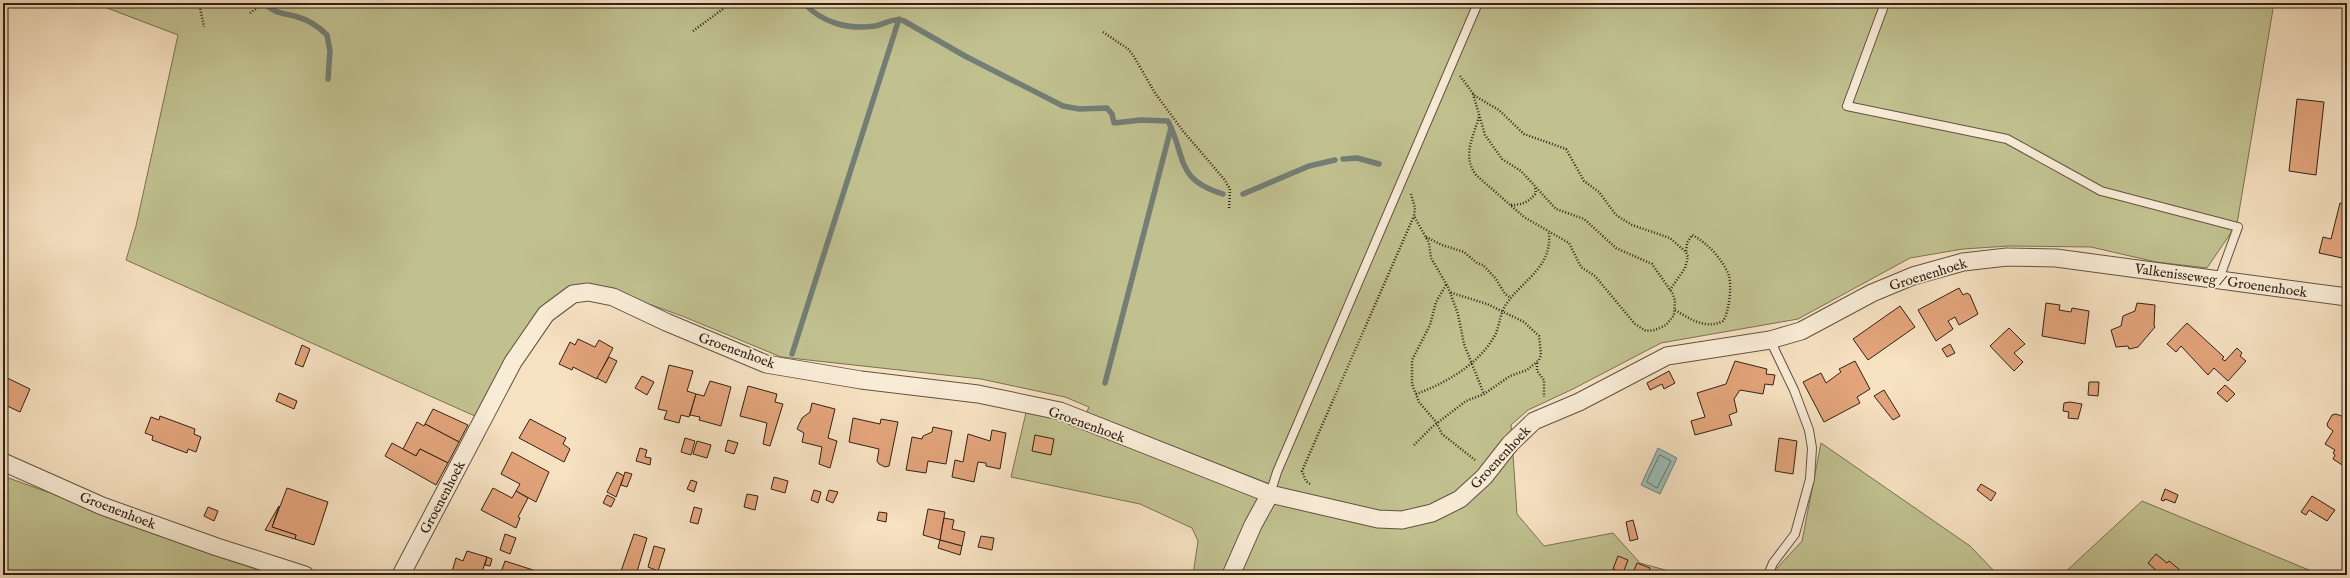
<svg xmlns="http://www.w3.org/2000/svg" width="2350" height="578" font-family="'IM FELL English',serif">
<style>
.green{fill:#c1c190;stroke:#797252}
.water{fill:#9dbcb7;stroke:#727e76}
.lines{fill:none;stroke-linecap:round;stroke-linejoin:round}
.shore{stroke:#676f66;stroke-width:1}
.stream{stroke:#727e76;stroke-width:5.5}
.building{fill:#e3a47b;stroke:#312215}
.service-casing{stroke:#625240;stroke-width:10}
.minor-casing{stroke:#625240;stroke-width:19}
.path{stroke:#312215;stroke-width:2.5;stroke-dasharray:1 2;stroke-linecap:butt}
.service{stroke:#f9ecd7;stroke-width:8}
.minor{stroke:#f9ecd7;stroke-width:17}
.labels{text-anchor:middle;stroke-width:3.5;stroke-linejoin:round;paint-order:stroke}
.street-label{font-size:14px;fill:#312215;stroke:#f9ecd7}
</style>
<rect width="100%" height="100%" fill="#f6e1c1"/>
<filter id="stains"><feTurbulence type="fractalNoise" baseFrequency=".005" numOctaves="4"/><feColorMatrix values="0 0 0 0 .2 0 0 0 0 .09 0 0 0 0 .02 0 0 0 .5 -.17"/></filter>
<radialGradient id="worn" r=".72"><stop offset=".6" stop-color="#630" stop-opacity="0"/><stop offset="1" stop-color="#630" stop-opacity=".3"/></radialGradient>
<!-- green -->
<g class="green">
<polygon points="94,3 2274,3 2237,224 2207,268 2156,262 2091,247 2009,246 1963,249 1910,258 1798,319 1661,343 1573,389 1528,410 1511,425 1517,514 1544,546 1613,533 1640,563 1683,575 1193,575 1198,541 1192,528 1140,504 1011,477 1028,404 1083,421 1089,407 1065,397 981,379 781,357 682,316 607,289 572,286 538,310 477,417 126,260 136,226 178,35"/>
<polygon points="1821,443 1970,546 1998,575 1748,575 1777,568 1802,541"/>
<polygon points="3,476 39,489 284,575 3,575"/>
<polygon points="2142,501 2321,575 2062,575"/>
</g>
<!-- water -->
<polygon class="water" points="1658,448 1677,458 1660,494 1641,485"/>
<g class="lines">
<!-- shore -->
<polygon class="shore" points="1660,455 1671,461 1657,488 1647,482"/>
<!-- stream -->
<g class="stream">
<path d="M264,3C275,14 284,13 298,17C308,20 319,27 327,35L330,51L328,79"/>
<path d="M804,3C822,23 849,30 875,26C885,24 894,17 904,21L965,56L1063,106L1079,109L1107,108L1112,114L1114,123L1141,120L1168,121C1187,159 1175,179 1223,194"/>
<polyline points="1343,159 1357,158 1379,164"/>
<polyline points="1243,194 1309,166 1335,160"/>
<polyline points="792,354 899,19"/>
<polyline points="1105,383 1171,128"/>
</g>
</g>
<!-- building -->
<g class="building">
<polygon points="2297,99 2324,102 2316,175 2289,171"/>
<polygon points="2340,203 2347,204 2347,259 2319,253 2323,237 2331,239"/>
<polygon points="1959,288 1963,295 1967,293 1970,295 1978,314 1959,325 1955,317 1948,321 1953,329 1936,341 1918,310"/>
<polygon points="2046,303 2060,305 2059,310 2071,312 2072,308 2089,311 2085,344 2042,336"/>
<polygon points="2137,303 2155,305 2154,325 2155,327 2138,347 2129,349 2128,346 2116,347 2111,330 2121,326 2123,316 2135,311"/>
<polygon points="1900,306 1915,327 1868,360 1853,339"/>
<polygon points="2187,323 2224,357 2222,359 2225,361 2237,348 2242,353 2240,356 2246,361 2228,381 2214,368 2208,375 2181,346 2176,352 2167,344"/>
<polygon points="2009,328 2025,344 2014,353 2023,362 2014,371 1990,346"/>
<polygon points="578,339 595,347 599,340 613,348 597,379 573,367 572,370 559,364 570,342 575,345"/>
<polygon points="1950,344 1955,353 1947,357 1942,349"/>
<polygon points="302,345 310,349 303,367 295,364"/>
<polygon points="609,357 617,361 606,383 597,378"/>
<polygon points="1735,361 1767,369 1766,374 1775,375 1773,385 1765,384 1763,394 1740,390 1734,399 1737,412 1729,415 1732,425 1695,435 1691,421 1705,417 1697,393 1726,384"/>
<polygon points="1855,361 1870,389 1857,397 1860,403 1824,422 1803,382 1821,373 1826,383 1841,372 1839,369"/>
<polygon points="669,365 693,371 687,391 696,394 689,417 681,415 679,423 664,419 667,411 658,409"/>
<polygon points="1669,371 1675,383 1664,389 1662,384 1650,390 1647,383"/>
<polygon points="3,376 30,389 20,412 3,404"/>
<polygon points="642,376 654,382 647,395 635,388"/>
<polygon points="710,381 731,387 721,426 699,420 700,417 690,415 696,394 704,396"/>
<polygon points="2089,382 2099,382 2098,396 2088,395"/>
<polygon points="2225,385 2235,394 2227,402 2217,393"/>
<polygon points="748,386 777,394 775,402 783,404 770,446 763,444 767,423 740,416"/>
<polygon points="1884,390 1900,416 1893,420 1874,396"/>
<polygon points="279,393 297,401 294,409 276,401"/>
<polygon points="2070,402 2082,404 2078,419 2068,418 2069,412 2063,411 2064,403"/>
<polygon points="812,403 835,409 828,438 837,441 830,468 819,464 822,447 802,442 804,433 797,429 802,418 810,412"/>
<polygon points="433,409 468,425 459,442 425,424"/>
<polygon points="2336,414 2347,418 2347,468 2333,459 2335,455 2333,453 2335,450 2325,444 2333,431 2328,427 2327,424 2332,415"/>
<polygon points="160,416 195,429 194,434 201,437 196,452 188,449 187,453 152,440 153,436 145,433 151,417 159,420"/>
<polygon points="853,418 880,424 881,419 898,422 889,466 885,467 879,464 877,461 879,449 849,442"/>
<polygon points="530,419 566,438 563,444 570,449 564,462 519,438"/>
<polygon points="417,422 424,426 425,424 459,442 448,463 420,449 416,456 403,449"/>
<polygon points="933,427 952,431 946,464 928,461 926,473 906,470 912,437 922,439 923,436 932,432"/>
<polygon points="992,430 1006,433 1000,469 986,466 986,463 978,462 974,482 952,477 955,460 963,462 968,434 990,441"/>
<polygon points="1035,435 1054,439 1051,455 1032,451"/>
<polygon points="685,438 695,441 691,455 681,452"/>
<polygon points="1779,438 1797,441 1793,474 1775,471"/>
<polygon points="728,440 738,443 734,454 725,451"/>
<polygon points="697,441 711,445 707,458 693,454"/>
<polygon points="392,443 416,456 420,449 448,463 436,485 385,456"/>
<polygon points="640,448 647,450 645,457 651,458 650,465 636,461"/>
<polygon points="512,452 549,472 536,502 516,491 520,484 501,474"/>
<polygon points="617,472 624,476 616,497 607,492"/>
<polygon points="625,472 632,474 627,487 621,485"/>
<polygon points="774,477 788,481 785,493 771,489"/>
<polygon points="691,480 697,482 694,492 687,489"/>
<polygon points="1981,484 1996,493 1991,501 1977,490"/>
<polygon points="287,488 328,502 314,545 295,539 296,535 272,527"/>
<polygon points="493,488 512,498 516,491 528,498 518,517 520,518 516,528 481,510"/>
<polygon points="2165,489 2178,495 2175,503 2165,499 2164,501 2161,500"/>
<polygon points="814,490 821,492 818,503 811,500"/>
<polygon points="829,490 838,492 833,503 826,500"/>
<polygon points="747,494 758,496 755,510 744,507"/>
<polygon points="607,495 615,499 611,507 603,503"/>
<polygon points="2312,496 2335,510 2327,521 2309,510 2306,515 2301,512"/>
<polygon points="279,506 272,527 296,535 295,539 265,530"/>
<polygon points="208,507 218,511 214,521 204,516"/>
<polygon points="694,507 702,509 698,524 690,522"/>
<polygon points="928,509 945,512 940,540 923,535"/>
<polygon points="879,512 887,513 886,522 877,520"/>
<polygon points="944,518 954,520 952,529 965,532 962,546 940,540"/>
<polygon points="1633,520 1638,539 1630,541 1626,522"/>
<polygon points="505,534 516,538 510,554 500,550"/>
<polygon points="634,534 647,538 636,575 621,571"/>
<polygon points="981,536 994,538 992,550 978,547"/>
<polygon points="940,540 962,546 960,555 938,548"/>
<polygon points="654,546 665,549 658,571 648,567"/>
<polygon points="467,551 487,557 482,572 479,571 479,575 451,575 456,558 463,561"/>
<polygon points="2156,554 2167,563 2169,561 2181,571 2177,575 2158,575 2158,572 2148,563"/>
<polygon points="1618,556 1628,560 1623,573 1613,569"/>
<polygon points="487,557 492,559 490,566 485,565"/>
<polygon points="505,561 533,570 531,575 500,575"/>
<polygon points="1637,563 1650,568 1648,575 1632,575"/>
</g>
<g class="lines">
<defs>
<g id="service">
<polyline points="1885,3 1847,106 2007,139 2101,191 2238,227 2219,279"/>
<polyline points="1270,494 1277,472 1478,3"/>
<polyline points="1768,575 1773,563 1795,534 1810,479 1812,448 1809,430 1794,390 1770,340"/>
</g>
<g id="minor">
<polyline points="3,462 102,506 217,547 305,575"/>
<polyline points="401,575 513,362 546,314 573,294 588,292 613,297 666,322 766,364 861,380 978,394 1060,411 1270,494 1378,519 1402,520 1432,513 1460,499 1484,477 1510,444 1534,421 1579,402 1667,356 1770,340 1801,331 1872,293 1913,276 1963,262 2007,257 2056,258 2347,297"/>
<polyline points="1231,575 1253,525 1270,494"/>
</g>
</defs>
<!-- service casing -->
<use href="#service" class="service-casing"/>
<!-- minor casing -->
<use href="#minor" class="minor-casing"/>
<!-- path -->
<g class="path">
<polyline points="199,3 204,27"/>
<polyline points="250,13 264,3"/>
<polyline points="693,31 731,3"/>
<polyline points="1103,32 1128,49 1133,55 1155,93 1183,131 1224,179 1230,189 1229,210"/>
<polyline points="1460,76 1475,96 1499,110 1524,134 1566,149 1584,181 1599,192 1616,215 1632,225 1670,238 1686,252 1688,257 1685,268 1670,290"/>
<path d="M1473,94L1485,135L1502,159L1521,171L1556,209L1584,219L1616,248L1652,264L1673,294L1675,301L1674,315L1666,325L1655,330L1646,331L1635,324L1595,276L1581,267L1569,243L1524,217L1476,175C1462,156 1473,137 1479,117"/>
<polyline points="1411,194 1415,208 1414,216 1429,243 1431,258 1448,287 1458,314 1464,344 1484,394"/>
<path d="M1511,205C1522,205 1529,202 1536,193L1535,187"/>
<polyline points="1426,237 1442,245 1464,252 1477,263 1483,265 1496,279 1505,294 1511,298"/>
<polyline points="1446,285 1436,302 1430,325 1412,360 1412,384 1419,402 1436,422 1442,434 1475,460"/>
<path d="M1675,310C1690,319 1706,330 1723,321C1729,313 1732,286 1729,276C1724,261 1707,242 1692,235L1687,243L1686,252"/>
<polyline points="1537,363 1537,371 1544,380 1544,397"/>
<path d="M1416,394C1444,384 1478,365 1494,337C1500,327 1499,314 1507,303C1524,279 1552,267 1549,233"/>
<polyline points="1414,445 1432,427 1466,401 1484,394 1510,376 1527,370 1539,360 1541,355 1539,336 1524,322 1487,304 1449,292"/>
<polyline points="1310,484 1306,481 1302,471 1414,216"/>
</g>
<!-- service -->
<use href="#service" class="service"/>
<!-- minor -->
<use href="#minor" class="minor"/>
</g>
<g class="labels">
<!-- street labels -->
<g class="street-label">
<text transform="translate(1928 274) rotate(-17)" y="5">Groenenhoek</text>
<text transform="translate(2221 280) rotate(8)" y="5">Valkenisseweg / Groenenhoek</text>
<text transform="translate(737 350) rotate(20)" y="5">Groenenhoek</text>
<text transform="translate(1087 424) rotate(20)" y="5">Groenenhoek</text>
<text transform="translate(1500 457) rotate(-47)" y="5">Groenenhoek</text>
<text transform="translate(442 497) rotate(-62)" y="5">Groenenhoek</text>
<text transform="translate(118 510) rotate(21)" y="5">Groenenhoek</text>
</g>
</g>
<!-- margin -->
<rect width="2350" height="578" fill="none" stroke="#f6e1c1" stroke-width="16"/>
<rect x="4" y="4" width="2342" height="570" fill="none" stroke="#312215" stroke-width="2"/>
<rect x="8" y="8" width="2334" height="562" fill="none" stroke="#312215"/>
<rect width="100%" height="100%" filter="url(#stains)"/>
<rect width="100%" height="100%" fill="url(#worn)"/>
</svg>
